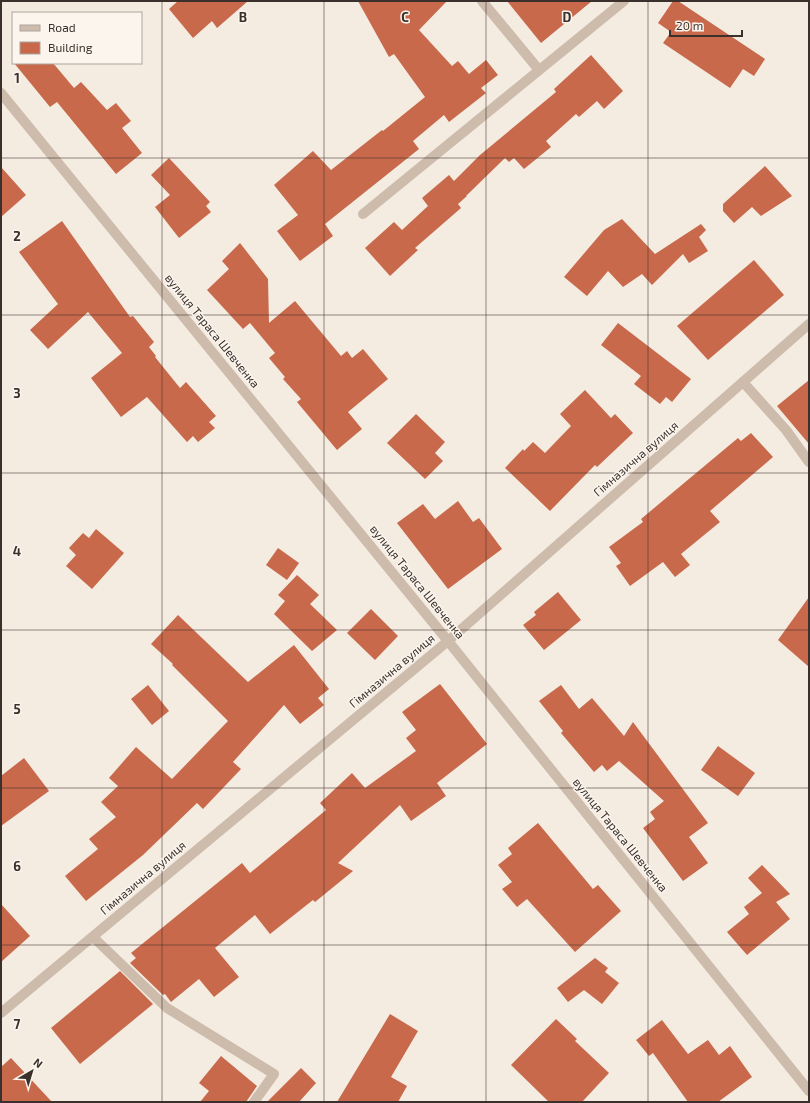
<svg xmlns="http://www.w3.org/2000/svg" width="810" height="1103" font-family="'Exo 2',sans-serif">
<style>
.building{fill:#c8694b}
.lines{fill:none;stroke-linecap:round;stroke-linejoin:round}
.service{stroke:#cdbbac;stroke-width:10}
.minor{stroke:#cdbbac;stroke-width:10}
.grid{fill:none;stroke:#3b302b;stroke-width:1;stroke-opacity:0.55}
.labels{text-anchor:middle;stroke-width:3;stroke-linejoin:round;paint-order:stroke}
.street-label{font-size:12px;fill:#3b302b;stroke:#fbf5ee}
.grid-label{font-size:13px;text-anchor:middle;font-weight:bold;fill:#3b302b;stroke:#fbf5ee;stroke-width:3;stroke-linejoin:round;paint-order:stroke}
</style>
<rect width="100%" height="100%" fill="#f4ebe1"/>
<!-- building -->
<g class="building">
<polygon points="178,1 248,1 217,28 212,21 193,38 169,9"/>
<polygon points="358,1 447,1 419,30 452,66 458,61 469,74 486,60 498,75 481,88 486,93 449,122 444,115 413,141 419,149 325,224 333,236 300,261 277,231 298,215 274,185 313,151 331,170 382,130 383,131 425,97 394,54 389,57"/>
<polygon points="507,1 592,1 541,43"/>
<polygon points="673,1 678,1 765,59 754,76 743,69 730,88 663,43 671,32 658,23"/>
<polygon points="591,55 623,91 604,109 597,101 579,117 576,114 546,141 551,147 524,169 514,158 509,162 505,158 466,196 467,196 458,204 461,208 415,248 418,250 390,276 365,248 394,222 402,230 428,206 422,198 449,175 454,181 480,155 556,92 554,89"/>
<polygon points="14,63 53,63 74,88 81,82 107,110 116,103 131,121 122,128 142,153 116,174 57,102 50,107"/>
<polygon points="169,158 210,202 206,206 211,212 179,238 155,207 170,195 151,175"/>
<polygon points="765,166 792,196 761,216 752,207 734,223 723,211 723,204"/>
<polygon points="1,167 26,195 1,217"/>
<polygon points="622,219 655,254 701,224 706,230 699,237 708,251 689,263 683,254 652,285 642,274 623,287 608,271 587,296 564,277 604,230"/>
<polygon points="62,221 130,317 133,316 154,342 149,347 156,356 155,357 180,388 186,382 216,416 209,422 215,428 198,442 193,436 187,442 147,397 121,417 91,378 122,353 88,312 48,349 30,330 58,304 19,252"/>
<polygon points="240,243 268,279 269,323 295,301 341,356 347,351 352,358 363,349 388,379 348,412 362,429 337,450 297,402 301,399 283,379 285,377 269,358 275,353 250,323 243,329 207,290 229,269 222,261"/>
<polygon points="754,260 784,295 708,360 677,326"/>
<polygon points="618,323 691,379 672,402 666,397 660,404 634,384 641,376 601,345"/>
<polygon points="809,380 809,444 777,406"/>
<polygon points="585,390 611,418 615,414 633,433 597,467 595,465 550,511 505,468 523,449 524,451 533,442 545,453 571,426 560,414"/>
<polygon points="416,414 445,442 435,453 443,461 425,479 387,443"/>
<polygon points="751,433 773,457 710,511 720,522 681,554 690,565 675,577 663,562 630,586 616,566 621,563 609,547 643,522 641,519 738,438 741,441"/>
<polygon points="458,501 473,522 479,518 502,549 448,589 397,523 423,504 435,519"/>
<polygon points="96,529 124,553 92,589 66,566 76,555 69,548 83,533 89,538"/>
<polygon points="278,548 299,563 287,580 266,565"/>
<polygon points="297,575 319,595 310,604 337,630 312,651 274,614 285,601 278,595"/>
<polygon points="558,592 581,620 544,650 523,625 536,615 534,612"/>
<polygon points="809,597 809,667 778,640"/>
<polygon points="371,609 398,636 375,660 347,633"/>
<polygon points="178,615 248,682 294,645 329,689 318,698 324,705 300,724 284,705 233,762 241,769 203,809 197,803 143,855 86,901 65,876 98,849 89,839 116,817 101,802 118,786 109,778 136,747 172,779 228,721 172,665 173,664 151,644"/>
<polygon points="440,684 487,744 437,783 446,796 411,821 400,805 338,863 353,871 315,902 313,900 270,934 255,915 215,948 239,977 214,997 199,979 171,1002 165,994 163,995 130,963 136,958 131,953 242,863 250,873 326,810 320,803 352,773 365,788 416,751 406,738 416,730 402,712"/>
<polygon points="148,685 169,711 152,725 131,699"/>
<polygon points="561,685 579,709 592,698 624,736 633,722 708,823 689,837 708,863 683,881 643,828 655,819 650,812 664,801 619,761 607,771 602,765 594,772 561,733 563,731 539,701"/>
<polygon points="718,746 755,773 738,796 701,770"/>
<polygon points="24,758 49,791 1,826 1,776"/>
<polygon points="538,823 593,889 598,885 621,911 575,952 527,899 517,907 502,889 512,882 498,865 512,854 508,848"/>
<polygon points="762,865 790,894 776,902 790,919 747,955 727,932 749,914 744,907 762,893 748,878"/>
<polygon points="1,904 30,936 1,962"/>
<polygon points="595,958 608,968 605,972 619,983 602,1004 584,990 568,1002 557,988"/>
<polygon points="120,971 153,1004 80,1064 51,1028"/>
<polygon points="390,1014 418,1031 391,1077 407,1086 398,1102 337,1102"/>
<polygon points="556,1019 577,1039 575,1041 609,1073 582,1102 549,1102 511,1065"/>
<polygon points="662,1020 688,1054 708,1040 719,1055 730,1046 752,1077 718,1102 688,1102 653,1053 649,1056 636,1040"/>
<polygon points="221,1056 257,1086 246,1102 200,1102 209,1091 199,1083"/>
<polygon points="11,1058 52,1102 1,1102 1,1067"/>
<polygon points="301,1068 316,1083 299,1102 267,1102"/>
</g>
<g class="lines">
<!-- service -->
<g class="service">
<polyline points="743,382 786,430 809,462"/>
<polyline points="93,937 167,1008 274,1074 254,1102"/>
</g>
<!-- minor -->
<g class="minor">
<polyline points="482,1 539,70"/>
<polyline points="1,93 448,641 809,1091"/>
<polyline points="363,214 624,1"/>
<polyline points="1,1013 448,641 809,324"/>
</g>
</g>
<!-- grid -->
<path class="grid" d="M162,1V1102M324,1V1102M486,1V1102M648,1V1102M1,158H809M1,315H809M1,473H809M1,630H809M1,788H809M1,945H809"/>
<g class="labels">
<!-- street labels -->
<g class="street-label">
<text transform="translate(212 331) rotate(51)" y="4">вулиця Тараса Шевченка</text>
<text transform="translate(636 459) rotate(-41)" y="4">Гімназична вулиця</text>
<text transform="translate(417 582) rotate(51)" y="4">вулиця Тараса Шевченка</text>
<text transform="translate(392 671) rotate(-40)" y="4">Гімназична вулиця</text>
<text transform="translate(620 835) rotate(51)" y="4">вулиця Тараса Шевченка</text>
<text transform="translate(143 878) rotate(-40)" y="4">Гімназична вулиця</text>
</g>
</g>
<g class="grid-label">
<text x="243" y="22">B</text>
<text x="405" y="22">C</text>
<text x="567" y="22">D</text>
<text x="17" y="83">1</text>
<text x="17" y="241">2</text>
<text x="17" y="398">3</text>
<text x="17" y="556">4</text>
<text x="17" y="714">5</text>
<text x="17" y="871">6</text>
<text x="17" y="1029">7</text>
</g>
<!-- border -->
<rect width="810" height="1103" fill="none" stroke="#3b302b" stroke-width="4"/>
<!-- legend -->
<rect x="12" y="12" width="130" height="52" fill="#fbf5ee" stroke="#aea6a0"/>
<rect x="20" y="25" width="20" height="6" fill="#cdbbac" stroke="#aea6a0"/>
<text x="48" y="32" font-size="12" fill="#3b302b">Road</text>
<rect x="20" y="42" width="20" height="12" fill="#c8694b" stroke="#aea6a0"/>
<text x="48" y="52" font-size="12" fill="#3b302b">Building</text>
<!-- north arrow -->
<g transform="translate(32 1071) rotate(38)" stroke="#fbf5ee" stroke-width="3" paint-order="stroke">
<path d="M0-3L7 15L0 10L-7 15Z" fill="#3b302b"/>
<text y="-6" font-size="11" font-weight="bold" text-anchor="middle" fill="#3b302b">N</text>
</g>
<!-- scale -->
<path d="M670 30v6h72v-6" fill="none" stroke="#3b302b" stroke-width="2"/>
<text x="676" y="30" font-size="12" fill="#3b302b" stroke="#fbf5ee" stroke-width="3" paint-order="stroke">20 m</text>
</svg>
